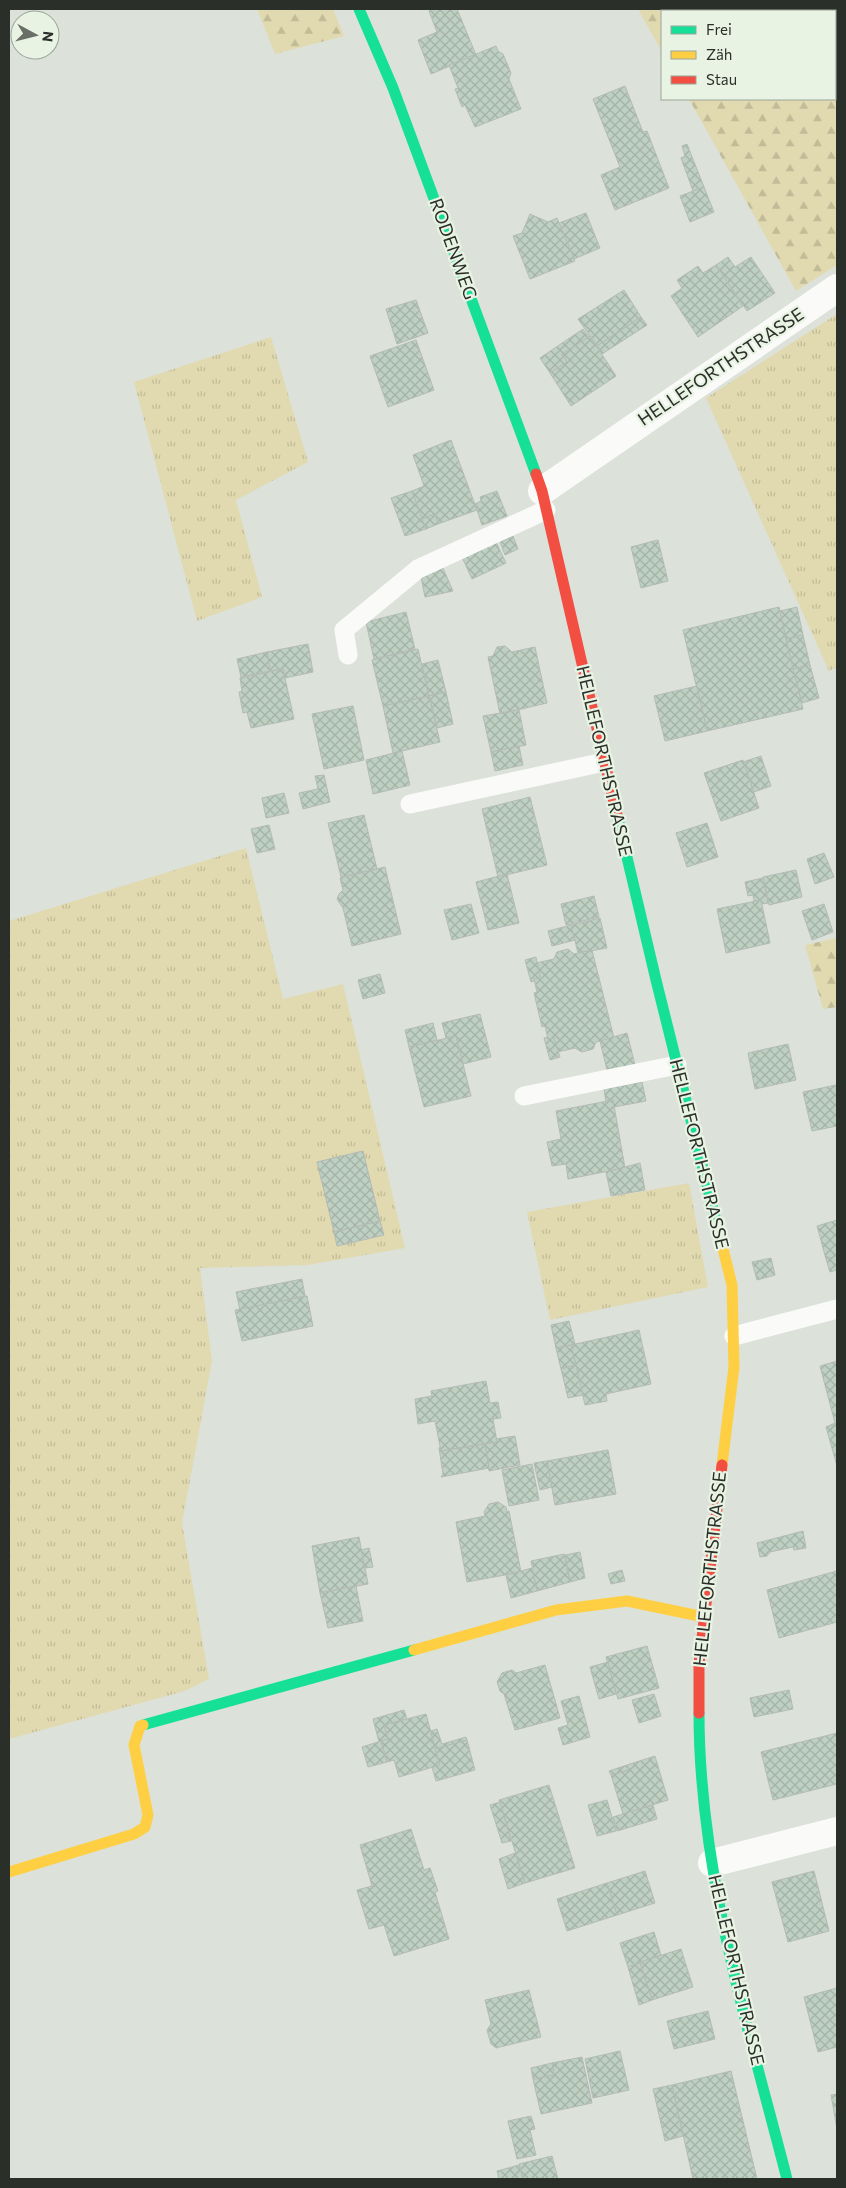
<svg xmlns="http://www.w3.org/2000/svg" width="846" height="2188" font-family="Commissioner,sans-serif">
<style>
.grass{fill:url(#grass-tufts)}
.forest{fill:url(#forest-firs)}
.building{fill:url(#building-cross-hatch);stroke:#b4bab5}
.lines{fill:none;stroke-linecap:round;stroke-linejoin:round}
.lane{stroke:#fafbf9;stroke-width:19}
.street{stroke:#fafbf9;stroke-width:28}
.fast{stroke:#16e098;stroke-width:11}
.slow{stroke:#ffcf43;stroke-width:11}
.jam{stroke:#f24e42;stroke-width:11}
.labels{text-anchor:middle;stroke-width:4.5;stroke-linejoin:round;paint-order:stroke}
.street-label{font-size:18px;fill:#2b2f29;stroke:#e8f3e3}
</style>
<defs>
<pattern id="grass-tufts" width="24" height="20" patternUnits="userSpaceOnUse" patternTransform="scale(1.25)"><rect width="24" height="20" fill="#e1d9af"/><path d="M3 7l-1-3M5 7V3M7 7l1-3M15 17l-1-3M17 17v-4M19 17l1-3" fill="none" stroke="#c1bb97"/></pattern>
<pattern id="forest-firs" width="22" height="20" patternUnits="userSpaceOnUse" patternTransform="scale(1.25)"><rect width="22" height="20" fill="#e1d9af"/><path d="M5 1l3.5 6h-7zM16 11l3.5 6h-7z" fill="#c1bb97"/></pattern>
<pattern id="building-cross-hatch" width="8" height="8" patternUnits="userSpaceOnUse" patternTransform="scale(1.25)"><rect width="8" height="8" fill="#bed0c2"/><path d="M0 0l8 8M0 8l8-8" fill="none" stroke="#a3b3a7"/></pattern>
</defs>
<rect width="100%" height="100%" fill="#dce2da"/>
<!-- grass -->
<g class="grass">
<polygon points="837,314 837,667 829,671 706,398"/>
<polygon points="271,337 308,462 236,500 262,597 197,621 134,382"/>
<polygon points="246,848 283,999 343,984 405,1248 308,1265 200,1268 212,1361 182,1523 209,1679 185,1691 9,1739 9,921"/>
<polygon points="689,1183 708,1287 550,1320 527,1212"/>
</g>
<!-- forest -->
<g class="forest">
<polygon points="257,9 333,9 344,36 275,54"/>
<polygon points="638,9 837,9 837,265 796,291 689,99 835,99 835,11 662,11 662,52"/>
<polygon points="837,938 837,1007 823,1009 805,945"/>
</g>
<!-- building -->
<g class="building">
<polygon points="435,9 457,9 476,55 431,74 418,40 437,32 429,11"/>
<polygon points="496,46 498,51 503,54 511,73 509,79 521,109 475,127 465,105 462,107 455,89 458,88 449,65"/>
<polygon points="625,86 643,132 647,131 669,188 615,210 601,175 620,167 593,99"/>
<polygon points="687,144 704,187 693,191 681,158 685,156 682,146"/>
<polygon points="704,187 714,212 690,222 680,196"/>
<polygon points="586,213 600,248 574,259 559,223"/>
<polygon points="530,214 548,222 557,218 575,261 530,279 513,236 522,233"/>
<polygon points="728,257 735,267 751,257 775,293 747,311 716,265"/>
<polygon points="716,265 743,306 698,337 671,296 682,288 677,280 698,266 703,273"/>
<polygon points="624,290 641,317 597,346 578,319"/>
<polygon points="416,300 428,333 397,344 386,309"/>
<polygon points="641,317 647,325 602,354 597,346"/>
<polygon points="583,329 589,337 562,354 567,362 550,373 540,358"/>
<polygon points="590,336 616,376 571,406 550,373 567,362 562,354"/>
<polygon points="416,340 434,390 388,407 370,356"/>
<polygon points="451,440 477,510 438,524 435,514 422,519 412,491 424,486 413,455"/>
<polygon points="412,491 426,529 405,536 391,498"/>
<polygon points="497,491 507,516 482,525 475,504 481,501 480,497"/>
<polygon points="435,514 438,524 426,529 422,519"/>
<polygon points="513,536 518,549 505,555 500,542"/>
<polygon points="658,540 668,581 641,588 631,547"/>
<polygon points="496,542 506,563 472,579 462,557"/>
<polygon points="442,566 453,591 425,597 421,577"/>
<polygon points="779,607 803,709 707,731 683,630"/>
<polygon points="797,607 803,635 786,639 780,611"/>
<polygon points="406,612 415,649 374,659 366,622"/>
<polygon points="803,635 810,665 793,669 786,639"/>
<polygon points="308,644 313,672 285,678 283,669 270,671 267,652"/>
<polygon points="505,646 512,652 535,647 547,703 500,714 488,657 493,656 497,647"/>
<polygon points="418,649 429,696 383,706 372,660"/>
<polygon points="267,652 270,671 241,677 237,659"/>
<polygon points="438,660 446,692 429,696 422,664"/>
<polygon points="810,665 819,698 802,703 793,669"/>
<polygon points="283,669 294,719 251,728 247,712 243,713 239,692 242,691 240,678"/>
<polygon points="697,686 707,731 665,741 654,696"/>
<polygon points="446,692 453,724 437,728 429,696"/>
<polygon points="429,696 440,742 393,753 383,706"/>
<polygon points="353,706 364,760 324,769 312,714"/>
<polygon points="519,710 526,745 491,752 483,716"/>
<polygon points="519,746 523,765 495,771 491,752"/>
<polygon points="402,751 410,785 373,794 366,760"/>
<polygon points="761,756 771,786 754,792 743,762"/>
<polygon points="743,760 759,808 721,821 704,773"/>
<polygon points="324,775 330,802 303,809 299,793 318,789 315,776"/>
<polygon points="284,793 289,813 266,818 262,798"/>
<polygon points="530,797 547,865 498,877 482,809"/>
<polygon points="364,815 377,869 341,877 328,823"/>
<polygon points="707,823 718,857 687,867 676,833"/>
<polygon points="269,825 275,849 257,853 251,829"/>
<polygon points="824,853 834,877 815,884 807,859"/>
<polygon points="385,867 401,934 352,946 343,908 337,899 339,894 343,890 340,878"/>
<polygon points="796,870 802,897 769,905 763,877"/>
<polygon points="507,874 519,923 488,930 476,882"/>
<polygon points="763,878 768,903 762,904 761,900 754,901 753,895 748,896 745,882"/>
<polygon points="594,896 599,917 566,925 561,904"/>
<polygon points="761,900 770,943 726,953 717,909"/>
<polygon points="471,904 479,933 452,940 444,910"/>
<polygon points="824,904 833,932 812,940 802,911"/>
<polygon points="600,918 607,948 578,953 571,925"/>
<polygon points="571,925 575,940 552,946 548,931"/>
<polygon points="568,949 574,954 592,950 614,1038 596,1042 593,1049 582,1052 575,1048 557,1052 554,1038 548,1039 545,1026 542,1027 534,993 537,992 534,979 540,977 536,963 554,959 557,952"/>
<polygon points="536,957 540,977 534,979 534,981 531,982 525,960"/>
<polygon points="380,974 385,993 363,999 358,980"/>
<polygon points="480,1014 491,1057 463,1064 456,1036 446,1038 442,1023"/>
<polygon points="433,1023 437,1040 409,1047 405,1030"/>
<polygon points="627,1033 635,1065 607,1070 600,1041"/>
<polygon points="456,1036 471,1096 424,1107 409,1047"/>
<polygon points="548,1037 548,1039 554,1038 560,1057 550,1060 544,1038"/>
<polygon points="788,1044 796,1080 755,1089 748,1053"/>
<polygon points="642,1082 646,1101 614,1107 613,1100 606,1102 604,1089"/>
<polygon points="836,1085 837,1126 812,1131 803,1092"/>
<polygon points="613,1100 625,1168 568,1179 566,1164 552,1166 547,1142 561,1139 556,1111"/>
<polygon points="363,1151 380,1221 334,1232 317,1162"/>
<polygon points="640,1163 645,1190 611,1196 606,1172"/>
<polygon points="837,1220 837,1256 826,1259 817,1226"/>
<polygon points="380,1221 384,1235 337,1246 334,1232"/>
<polygon points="837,1256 837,1270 830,1272 826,1259"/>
<polygon points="771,1258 775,1275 757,1280 752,1262"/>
<polygon points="302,1279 305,1296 240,1310 236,1292"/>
<polygon points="307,1296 313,1326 242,1341 235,1310"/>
<polygon points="569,1321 575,1344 556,1348 551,1325"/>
<polygon points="639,1330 651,1384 606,1394 607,1401 585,1405 571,1345"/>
<polygon points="571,1345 576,1365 561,1369 556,1348"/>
<polygon points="837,1361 837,1424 826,1427 835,1423 820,1366"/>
<polygon points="576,1365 583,1395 568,1398 561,1369"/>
<polygon points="486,1381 490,1403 498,1402 501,1418 493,1419 497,1442 441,1451 435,1421 418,1424 415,1399 432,1396 431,1391"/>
<polygon points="837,1424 837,1466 826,1427"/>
<polygon points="515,1436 520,1465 489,1471 485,1444 497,1442 496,1439"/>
<polygon points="485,1444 489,1468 441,1477 443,1474 439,1448 440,1447 441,1451"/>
<polygon points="608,1450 616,1494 555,1505 547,1461"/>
<polygon points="547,1461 552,1487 540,1490 534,1463"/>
<polygon points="532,1464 539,1500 509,1506 502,1470"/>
<polygon points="498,1502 506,1507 507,1512 509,1511 521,1572 467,1582 456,1522 485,1516 484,1512 489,1504"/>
<polygon points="803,1531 806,1548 794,1550 793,1547 770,1552 767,1556 760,1557 757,1543"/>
<polygon points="359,1537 368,1584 320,1593 312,1546"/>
<polygon points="369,1548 373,1567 365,1568 361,1550"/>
<polygon points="580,1552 585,1578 570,1582 565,1555"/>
<polygon points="564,1554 570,1582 537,1591 531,1561"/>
<polygon points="532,1568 537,1591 511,1598 506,1575"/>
<polygon points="622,1570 625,1581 611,1584 608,1574"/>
<polygon points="837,1571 837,1622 779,1638 767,1590"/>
<polygon points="356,1586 363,1621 328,1628 320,1593"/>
<polygon points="647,1646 659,1688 618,1699 606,1657"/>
<polygon points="608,1662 616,1694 599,1699 590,1667"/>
<polygon points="545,1665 560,1718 515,1730 504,1694 500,1691 497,1682 502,1673 512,1670 516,1673"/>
<polygon points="789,1690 793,1709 754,1717 750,1698"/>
<polygon points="654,1694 661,1716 639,1723 632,1700"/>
<polygon points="579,1696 590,1737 563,1745 558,1728 568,1725 561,1701"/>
<polygon points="404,1710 407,1719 384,1725 388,1739 379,1742 373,1719"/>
<polygon points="426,1714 440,1765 399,1777 394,1760 387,1762 381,1741 388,1739 384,1725"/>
<polygon points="437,1729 442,1744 466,1737 467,1740 435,1749 431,1731"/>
<polygon points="837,1733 837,1784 773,1800 761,1752"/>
<polygon points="467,1740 475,1770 436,1781 432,1767 440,1765 435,1749"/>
<polygon points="381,1741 387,1762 368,1767 362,1747"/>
<polygon points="655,1756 668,1800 623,1814 611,1775 629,1770 627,1765"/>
<polygon points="627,1765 629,1770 611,1775 609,1771"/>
<polygon points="549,1785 575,1868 525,1883 499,1800"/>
<polygon points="607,1800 616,1831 597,1836 588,1805"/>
<polygon points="500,1802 511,1841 502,1843 490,1805"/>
<polygon points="653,1805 657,1819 617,1831 613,1817"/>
<polygon points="411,1829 424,1870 430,1868 438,1891 435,1892 449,1939 394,1956 384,1925 369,1929 357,1890 372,1886 360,1845"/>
<polygon points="515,1853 525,1883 508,1889 499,1859"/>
<polygon points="645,1871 655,1903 617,1915 607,1883"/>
<polygon points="814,1871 829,1931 788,1942 772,1882"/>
<polygon points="607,1883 617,1915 567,1931 557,1899"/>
<polygon points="654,1932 661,1955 628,1967 620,1943"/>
<polygon points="681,1949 693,1987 652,2000 640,1962"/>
<polygon points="640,1963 652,2000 639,2005 628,1967"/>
<polygon points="837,1988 837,2047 818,2052 804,1997"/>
<polygon points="529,1990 541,2037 496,2048 491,2044 487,2030 491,2024 485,2000"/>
<polygon points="708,2011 715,2039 674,2049 667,2021"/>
<polygon points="620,2051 629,2090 593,2098 585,2059"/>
<polygon points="582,2057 592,2103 541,2114 533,2079 554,2075 552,2063"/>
<polygon points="552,2063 554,2075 533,2079 531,2068"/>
<polygon points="731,2071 757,2179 693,2179 672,2085"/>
<polygon points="672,2085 683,2136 665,2141 653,2089"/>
<polygon points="837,2094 837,2129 831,2095"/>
<polygon points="531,2116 535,2129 530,2130 536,2155 517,2159 508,2121"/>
<polygon points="552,2156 558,2179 523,2179 519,2164"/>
<polygon points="519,2165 523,2179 499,2179 497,2171"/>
</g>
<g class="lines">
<!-- lane -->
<g class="lane">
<polyline points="348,655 344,630 418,569 546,510"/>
<polyline points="410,804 604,762"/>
<polyline points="524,1096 677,1065"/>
<polyline points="734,1336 837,1309"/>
</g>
<!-- street -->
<g class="street">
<polyline points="542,491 837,288"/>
<polyline points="712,1863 837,1831"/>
</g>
<!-- fast -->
<g class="fast">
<polyline points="359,9 393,88 536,474"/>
<polyline points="617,815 656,980 717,1225"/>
<path d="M699,1713C699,1872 748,2027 787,2179"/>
<polyline points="143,1725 414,1650"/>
</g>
<!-- slow -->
<g class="slow">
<polyline points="717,1225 732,1285 734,1367 722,1465"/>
<polyline points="414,1650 556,1610 627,1601 704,1617"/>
<polyline points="9,1872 134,1834 145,1827 148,1815 134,1745 140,1726 143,1725"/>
</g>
<!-- jam -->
<g class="jam">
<polyline points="536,474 542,491 617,815"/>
<polyline points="699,1713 699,1664 722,1465"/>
</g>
</g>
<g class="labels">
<!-- street labels -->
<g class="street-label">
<text transform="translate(453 249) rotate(70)" y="6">RODENWEG</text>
<text transform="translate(721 367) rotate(-34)" y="6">HELLEFORTHSTRASSE</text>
<text transform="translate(604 761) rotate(77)" y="6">HELLEFORTHSTRASSE</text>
<text transform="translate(699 1154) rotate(76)" y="6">HELLEFORTHSTRASSE</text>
<text transform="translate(710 1569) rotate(-84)" y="6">HELLEFORTHSTRASSE</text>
<text transform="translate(736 1970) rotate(77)" y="6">HELLEFORTHSTRASSE</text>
</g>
</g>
<!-- border -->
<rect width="846" height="2188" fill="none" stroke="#2b2f29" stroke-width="20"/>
<!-- legend -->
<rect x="661" y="10" width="175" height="90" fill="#e8f3e3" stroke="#9ca599"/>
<rect x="671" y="26" width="25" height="8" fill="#16e098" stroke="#9ca599"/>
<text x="706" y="35" font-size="15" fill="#2b2f29">Frei</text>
<rect x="671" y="51" width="25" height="8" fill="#ffcf43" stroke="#9ca599"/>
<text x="706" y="60" font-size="15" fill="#2b2f29">Zäh</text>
<rect x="671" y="76" width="25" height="8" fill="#f24e42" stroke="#9ca599"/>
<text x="706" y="85" font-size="15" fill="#2b2f29">Stau</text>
<!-- north arrow -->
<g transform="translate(35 35) rotate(97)"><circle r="24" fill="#e8f3e3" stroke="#9ca599"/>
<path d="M0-4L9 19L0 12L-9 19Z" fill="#696e67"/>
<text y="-8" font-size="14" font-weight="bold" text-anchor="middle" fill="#2b2f29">N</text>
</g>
</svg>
